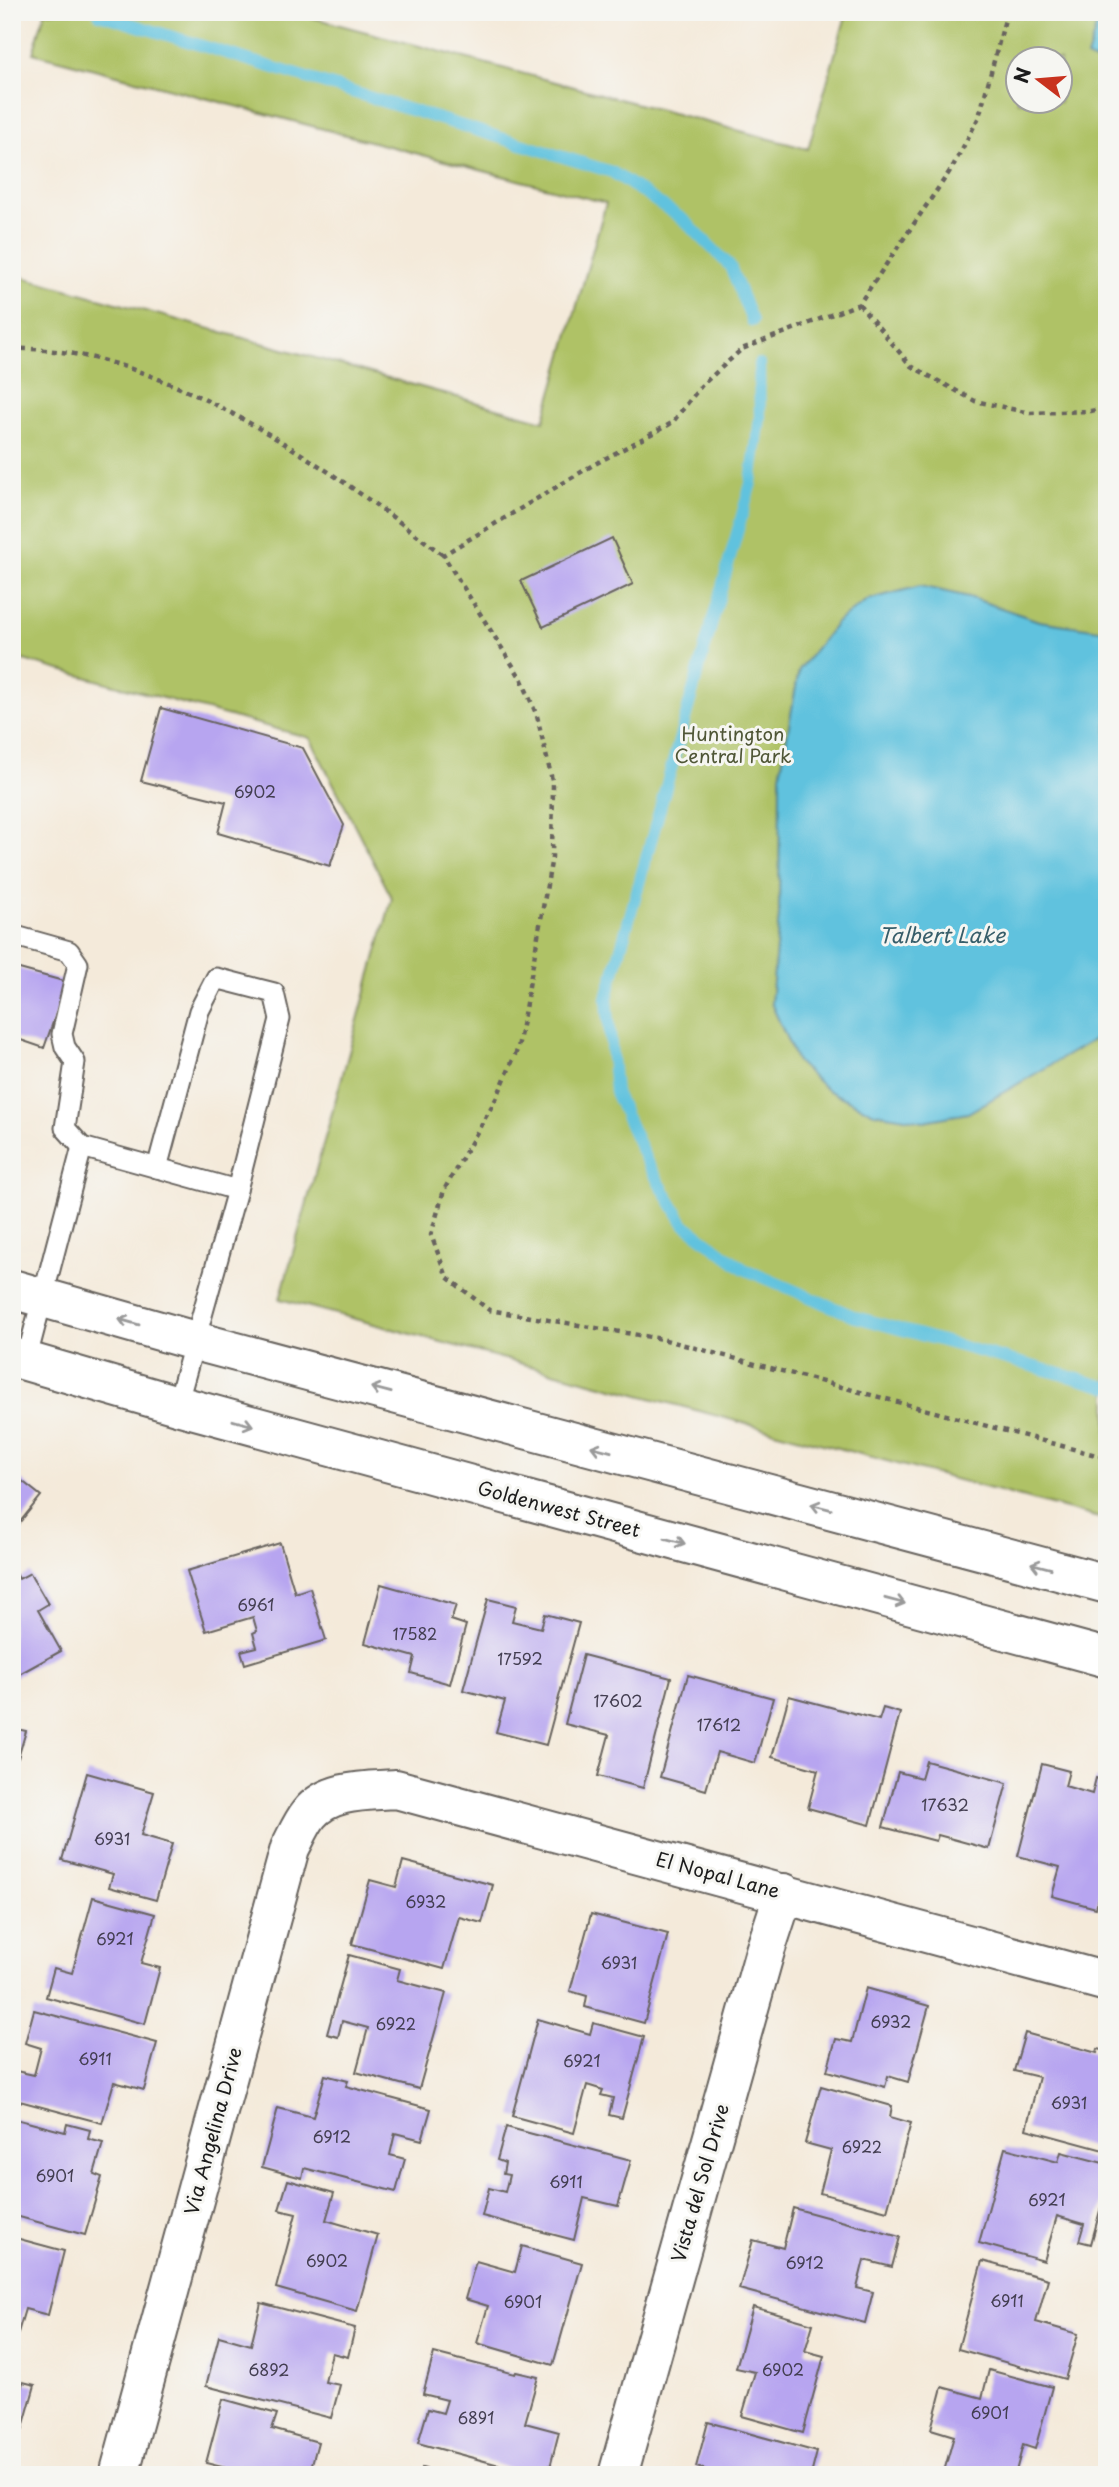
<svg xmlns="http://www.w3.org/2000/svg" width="1119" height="2487" font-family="'Playpen Sans',sans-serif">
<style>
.green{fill:#afc266;stroke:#666f41;stroke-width:2;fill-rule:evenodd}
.water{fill:#60c2de;stroke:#3e6f7d;stroke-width:2}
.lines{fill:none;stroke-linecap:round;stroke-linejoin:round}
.stream{stroke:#60c2de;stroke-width:12}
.building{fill:#b7a5f0}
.lane-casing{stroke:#68645e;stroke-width:23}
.street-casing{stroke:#68645e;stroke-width:42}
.secondary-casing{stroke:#68645e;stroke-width:42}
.path{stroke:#68645e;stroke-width:4.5;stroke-dasharray:5 5;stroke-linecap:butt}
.lane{stroke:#fff;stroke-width:19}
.street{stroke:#fff;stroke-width:38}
.secondary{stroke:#fff;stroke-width:38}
.oneway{stroke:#999}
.labels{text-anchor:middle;stroke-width:6;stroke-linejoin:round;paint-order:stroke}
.number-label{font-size:16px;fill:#433e51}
.park-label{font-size:19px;fill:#4f5636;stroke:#f6f6f2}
.street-label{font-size:19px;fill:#1c1c1c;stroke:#f6f6f2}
.water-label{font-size:21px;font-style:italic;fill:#375e6a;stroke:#f6f6f2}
</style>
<rect width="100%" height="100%" fill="#f6f6f2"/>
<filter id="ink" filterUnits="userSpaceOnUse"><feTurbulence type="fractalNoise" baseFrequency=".0143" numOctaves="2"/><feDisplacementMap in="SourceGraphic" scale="14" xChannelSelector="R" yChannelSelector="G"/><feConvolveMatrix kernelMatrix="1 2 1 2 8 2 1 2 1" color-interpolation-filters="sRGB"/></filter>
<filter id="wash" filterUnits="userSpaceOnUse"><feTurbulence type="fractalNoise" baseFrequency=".00686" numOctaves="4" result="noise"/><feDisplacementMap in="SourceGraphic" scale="28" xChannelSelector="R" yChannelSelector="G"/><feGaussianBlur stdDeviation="1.57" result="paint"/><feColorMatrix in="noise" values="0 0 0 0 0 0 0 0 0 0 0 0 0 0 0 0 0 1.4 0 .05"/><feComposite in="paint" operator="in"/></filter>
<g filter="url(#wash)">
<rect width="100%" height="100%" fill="#f4eada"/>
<!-- green -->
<path class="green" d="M45,12H291L808,149L847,12H1107V1520L280,1299L392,898L310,738L12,657V274L544,421L606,203L33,53ZM1018,60H1060V102H1018Z"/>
<!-- water -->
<g class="water">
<polygon points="1101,12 1107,12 1107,67 1087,57"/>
<polygon points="920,586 969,597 1039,621 1107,631 1107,1032 968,1113 924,1121 874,1113 827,1090 797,1062 771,1003 779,915 780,775 799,670 837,622 867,600"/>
</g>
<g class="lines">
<!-- stream -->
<g class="stream">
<polyline points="99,14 612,172 684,220 730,266 752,321"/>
<polyline points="759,364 760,418 751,483 607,998 615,1092 648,1164 684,1224 744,1269 856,1317 1107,1387"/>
</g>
</g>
<g id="blocks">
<!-- building -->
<g class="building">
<polygon points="612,538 633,584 543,627 521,581"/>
<polygon points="161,708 303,748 344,825 330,866 218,833 226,802 141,781"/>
<polygon points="12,967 67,982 44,1048 12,1037"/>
<polygon points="12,1473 41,1496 12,1532"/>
<polygon points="280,1543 295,1593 310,1588 326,1640 245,1664 241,1651 257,1647 253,1633 257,1631 253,1617 206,1631 187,1571"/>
<polygon points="12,1566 19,1579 30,1573 48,1604 38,1610 61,1651 12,1678"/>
<polygon points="381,1584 456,1605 451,1620 466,1625 450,1684 411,1673 415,1657 365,1643"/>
<polygon points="488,1599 516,1606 512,1621 541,1628 545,1614 579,1623 546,1745 496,1732 505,1701 463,1690"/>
<polygon points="583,1655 671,1678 643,1788 598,1776 609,1735 565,1724"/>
<polygon points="688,1675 773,1698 755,1763 717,1752 706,1790 660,1777"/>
<polygon points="789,1696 879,1720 883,1708 900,1713 870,1825 808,1808 818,1770 772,1757"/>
<polygon points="12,1728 26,1731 18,1758 12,1757"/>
<polygon points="926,1761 1007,1783 989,1849 938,1835 936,1841 883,1827 898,1772 921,1778"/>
<polygon points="1042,1764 1069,1771 1065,1786 1092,1794 1096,1778 1107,1781 1107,1868 1096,1908 1052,1896 1060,1867 1018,1856"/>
<polygon points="87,1773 154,1792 141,1835 172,1844 156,1900 109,1887 113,1874 62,1860"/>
<polygon points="403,1861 493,1885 482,1923 459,1917 444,1969 352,1944 370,1880 396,1887"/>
<polygon points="93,1897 155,1914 141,1963 160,1968 145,2024 46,1997 54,1968 72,1973"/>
<polygon points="591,1914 668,1934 644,2023 585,2007 587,1996 570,1991"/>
<polygon points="349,1955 400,1969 397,1980 446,1993 419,2089 356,2072 368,2028 342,2021 338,2037 327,2034"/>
<polygon points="866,1988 929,2006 908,2082 888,2076 885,2087 827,2071 836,2039 852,2042"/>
<polygon points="34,2010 157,2043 144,2090 114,2082 102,2123 12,2099 12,2086 16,2071 34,2075 41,2048 25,2043"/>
<polygon points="538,2019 590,2034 593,2023 644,2037 622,2118 609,2115 613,2098 601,2095 603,2090 587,2085 574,2133 512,2116"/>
<polygon points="1025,2033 1097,2053 1098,2049 1107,2051 1107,2151 1026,2129 1039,2077 1014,2071"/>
<polygon points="325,2075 348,2081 346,2086 431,2109 422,2140 395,2133 390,2155 405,2159 396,2192 304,2168 302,2178 262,2167 278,2108 313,2117"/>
<polygon points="821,2086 892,2106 890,2117 911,2123 887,2211 820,2193 831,2150 805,2143"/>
<polygon points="12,2118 65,2132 67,2124 90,2130 88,2139 103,2143 94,2174 102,2177 85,2235 12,2215"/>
<polygon points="506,2127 631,2160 618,2206 584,2198 574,2240 482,2216 489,2188 505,2192 509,2175 503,2174 505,2163 497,2160"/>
<polygon points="1005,2148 1058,2162 1061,2152 1107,2164 1107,2185 1091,2244 1079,2241 1084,2224 1057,2216 1044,2261 979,2243"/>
<polygon points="288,2180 334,2193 326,2220 378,2235 357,2311 276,2288 296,2214 279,2210"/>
<polygon points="793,2208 900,2237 892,2267 864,2260 857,2288 873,2292 865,2323 739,2289 753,2240 783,2248"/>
<polygon points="12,2237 64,2251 48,2315 25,2309 17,2336 12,2335"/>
<polygon points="522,2246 582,2263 553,2365 477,2343 488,2306 465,2299 476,2261 515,2272"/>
<polygon points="982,2261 1048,2279 1036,2322 1078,2334 1065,2379 958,2349"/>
<polygon points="261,2303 355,2328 348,2357 332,2353 325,2382 340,2385 331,2418 206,2386 219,2336 251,2345"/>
<polygon points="753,2307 813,2324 805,2351 824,2356 803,2433 742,2416 755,2372 736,2368"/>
<polygon points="434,2353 515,2374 516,2372 538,2377 525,2423 559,2432 548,2475 524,2475 525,2472 418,2443 428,2409 443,2413 447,2400 423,2394"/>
<polygon points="989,2370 1052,2387 1035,2449 1023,2445 1015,2475 943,2475 954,2436 931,2429 942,2387 982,2398"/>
<polygon points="23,2382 35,2385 13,2463 12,2397 13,2394 19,2396"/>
<polygon points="223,2399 277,2414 272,2429 318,2442 309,2475 237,2475 238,2471 206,2463"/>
<polygon points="708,2422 817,2452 811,2475 725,2475 696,2467"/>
<polygon points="422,2468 444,2474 444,2475 420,2475"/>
</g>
</g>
</g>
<g filter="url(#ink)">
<use href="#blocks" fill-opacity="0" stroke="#68645e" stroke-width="2"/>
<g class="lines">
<defs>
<g id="lane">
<polyline points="12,935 69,951 78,964 62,1034 65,1047 75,1062 65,1128 82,1147 237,1190 177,1405"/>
<polyline points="157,1168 199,1011 216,978 274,993 280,1019 237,1190"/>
<polyline points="26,1361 82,1147"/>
</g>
<g id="street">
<path d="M119,2475L290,1848C296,1837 301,1824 309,1814C329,1789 367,1791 396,1789L1107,1982"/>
<polyline points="618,2475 765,1951 784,1893"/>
</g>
<g id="secondary">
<polyline points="12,1289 195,1341 1107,1584"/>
<polyline points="12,1357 177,1405 1107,1658"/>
</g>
</defs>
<!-- lane casing -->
<use href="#lane" class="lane-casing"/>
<!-- street casing -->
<use href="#street" class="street-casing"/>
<!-- secondary casing -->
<use href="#secondary" class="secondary-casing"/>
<!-- path -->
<g class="path">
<polyline points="1007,12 979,117 952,168 859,304 742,349 701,386 672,423 593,465 443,555 522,680 537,716 553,784 552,857 518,1048 497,1097 444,1190 431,1235 447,1277 489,1310 662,1339 1107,1458"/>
<polyline points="859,304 911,366 975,401 1030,413 1091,411 1107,407"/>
<path d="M12,349C158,344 331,469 443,555"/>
</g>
<!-- lane -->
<use href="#lane" class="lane"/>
<!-- street -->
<use href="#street" class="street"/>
<!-- secondary -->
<use href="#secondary" class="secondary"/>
</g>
<!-- one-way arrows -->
<defs><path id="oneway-shaft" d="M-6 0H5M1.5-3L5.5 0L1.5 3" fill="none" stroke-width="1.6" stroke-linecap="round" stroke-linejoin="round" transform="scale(1.75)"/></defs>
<g class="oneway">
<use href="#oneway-shaft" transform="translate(129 1322) rotate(-164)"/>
<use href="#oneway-shaft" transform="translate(381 1390) rotate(-165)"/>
<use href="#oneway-shaft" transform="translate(243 1423) rotate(15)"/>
<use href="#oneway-shaft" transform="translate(601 1449) rotate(-165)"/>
<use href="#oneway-shaft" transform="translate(821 1507) rotate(-165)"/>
<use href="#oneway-shaft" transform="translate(675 1541) rotate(15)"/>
<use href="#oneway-shaft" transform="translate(1041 1566) rotate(-165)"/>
<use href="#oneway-shaft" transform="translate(895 1601) rotate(15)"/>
</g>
</g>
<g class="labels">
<!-- number labels -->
<g class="number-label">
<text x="255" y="798">6902</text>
<text x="256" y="1611">6961</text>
<text x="415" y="1640">17582</text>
<text x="520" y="1665">17592</text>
<text x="618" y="1707">17602</text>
<text x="719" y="1731">17612</text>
<text x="945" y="1811">17632</text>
<text x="112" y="1845">6931</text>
<text x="426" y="1908">6932</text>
<text x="115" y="1945">6921</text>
<text x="619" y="1969">6931</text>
<text x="891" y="2028">6932</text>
<text x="396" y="2030">6922</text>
<text x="95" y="2065">6911</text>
<text x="582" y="2067">6921</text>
<text x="1069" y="2109">6931</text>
<text x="332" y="2143">6912</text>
<text x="862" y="2153">6922</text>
<text x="55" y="2182">6901</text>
<text x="566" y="2188">6911</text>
<text x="1047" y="2206">6921</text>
<text x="327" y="2267">6902</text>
<text x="805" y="2269">6912</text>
<text x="1007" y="2307">6911</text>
<text x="523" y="2308">6901</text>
<text x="269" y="2376">6892</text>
<text x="783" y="2376">6902</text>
<text x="990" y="2419">6901</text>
<text x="476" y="2424">6891</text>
</g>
<!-- park labels -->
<g class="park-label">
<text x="733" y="741">Huntington<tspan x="733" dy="22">Central Park</tspan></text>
</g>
<!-- street labels -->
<g class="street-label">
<text transform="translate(559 1509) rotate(15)" y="7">Goldenwest Street</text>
<text transform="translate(718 1875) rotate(15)" y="7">El Nopal Lane</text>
<text transform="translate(213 2131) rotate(-75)" y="7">Via Angelina Drive</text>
<text transform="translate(700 2183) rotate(-74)" y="7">Vista del Sol Drive</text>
</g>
<!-- water labels -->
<g class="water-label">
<text x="942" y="943">Talbert Lake</text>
</g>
</g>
<!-- margin -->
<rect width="1119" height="2487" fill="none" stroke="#f6f6f2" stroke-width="42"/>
<!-- north arrow -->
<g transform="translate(1039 80) rotate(286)"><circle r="33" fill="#f6f6f2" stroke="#9f9f9c" stroke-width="2"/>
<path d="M0-5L12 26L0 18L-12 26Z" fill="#c8321e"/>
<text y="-10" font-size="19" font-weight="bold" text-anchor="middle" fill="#1c1c1c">N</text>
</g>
</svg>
